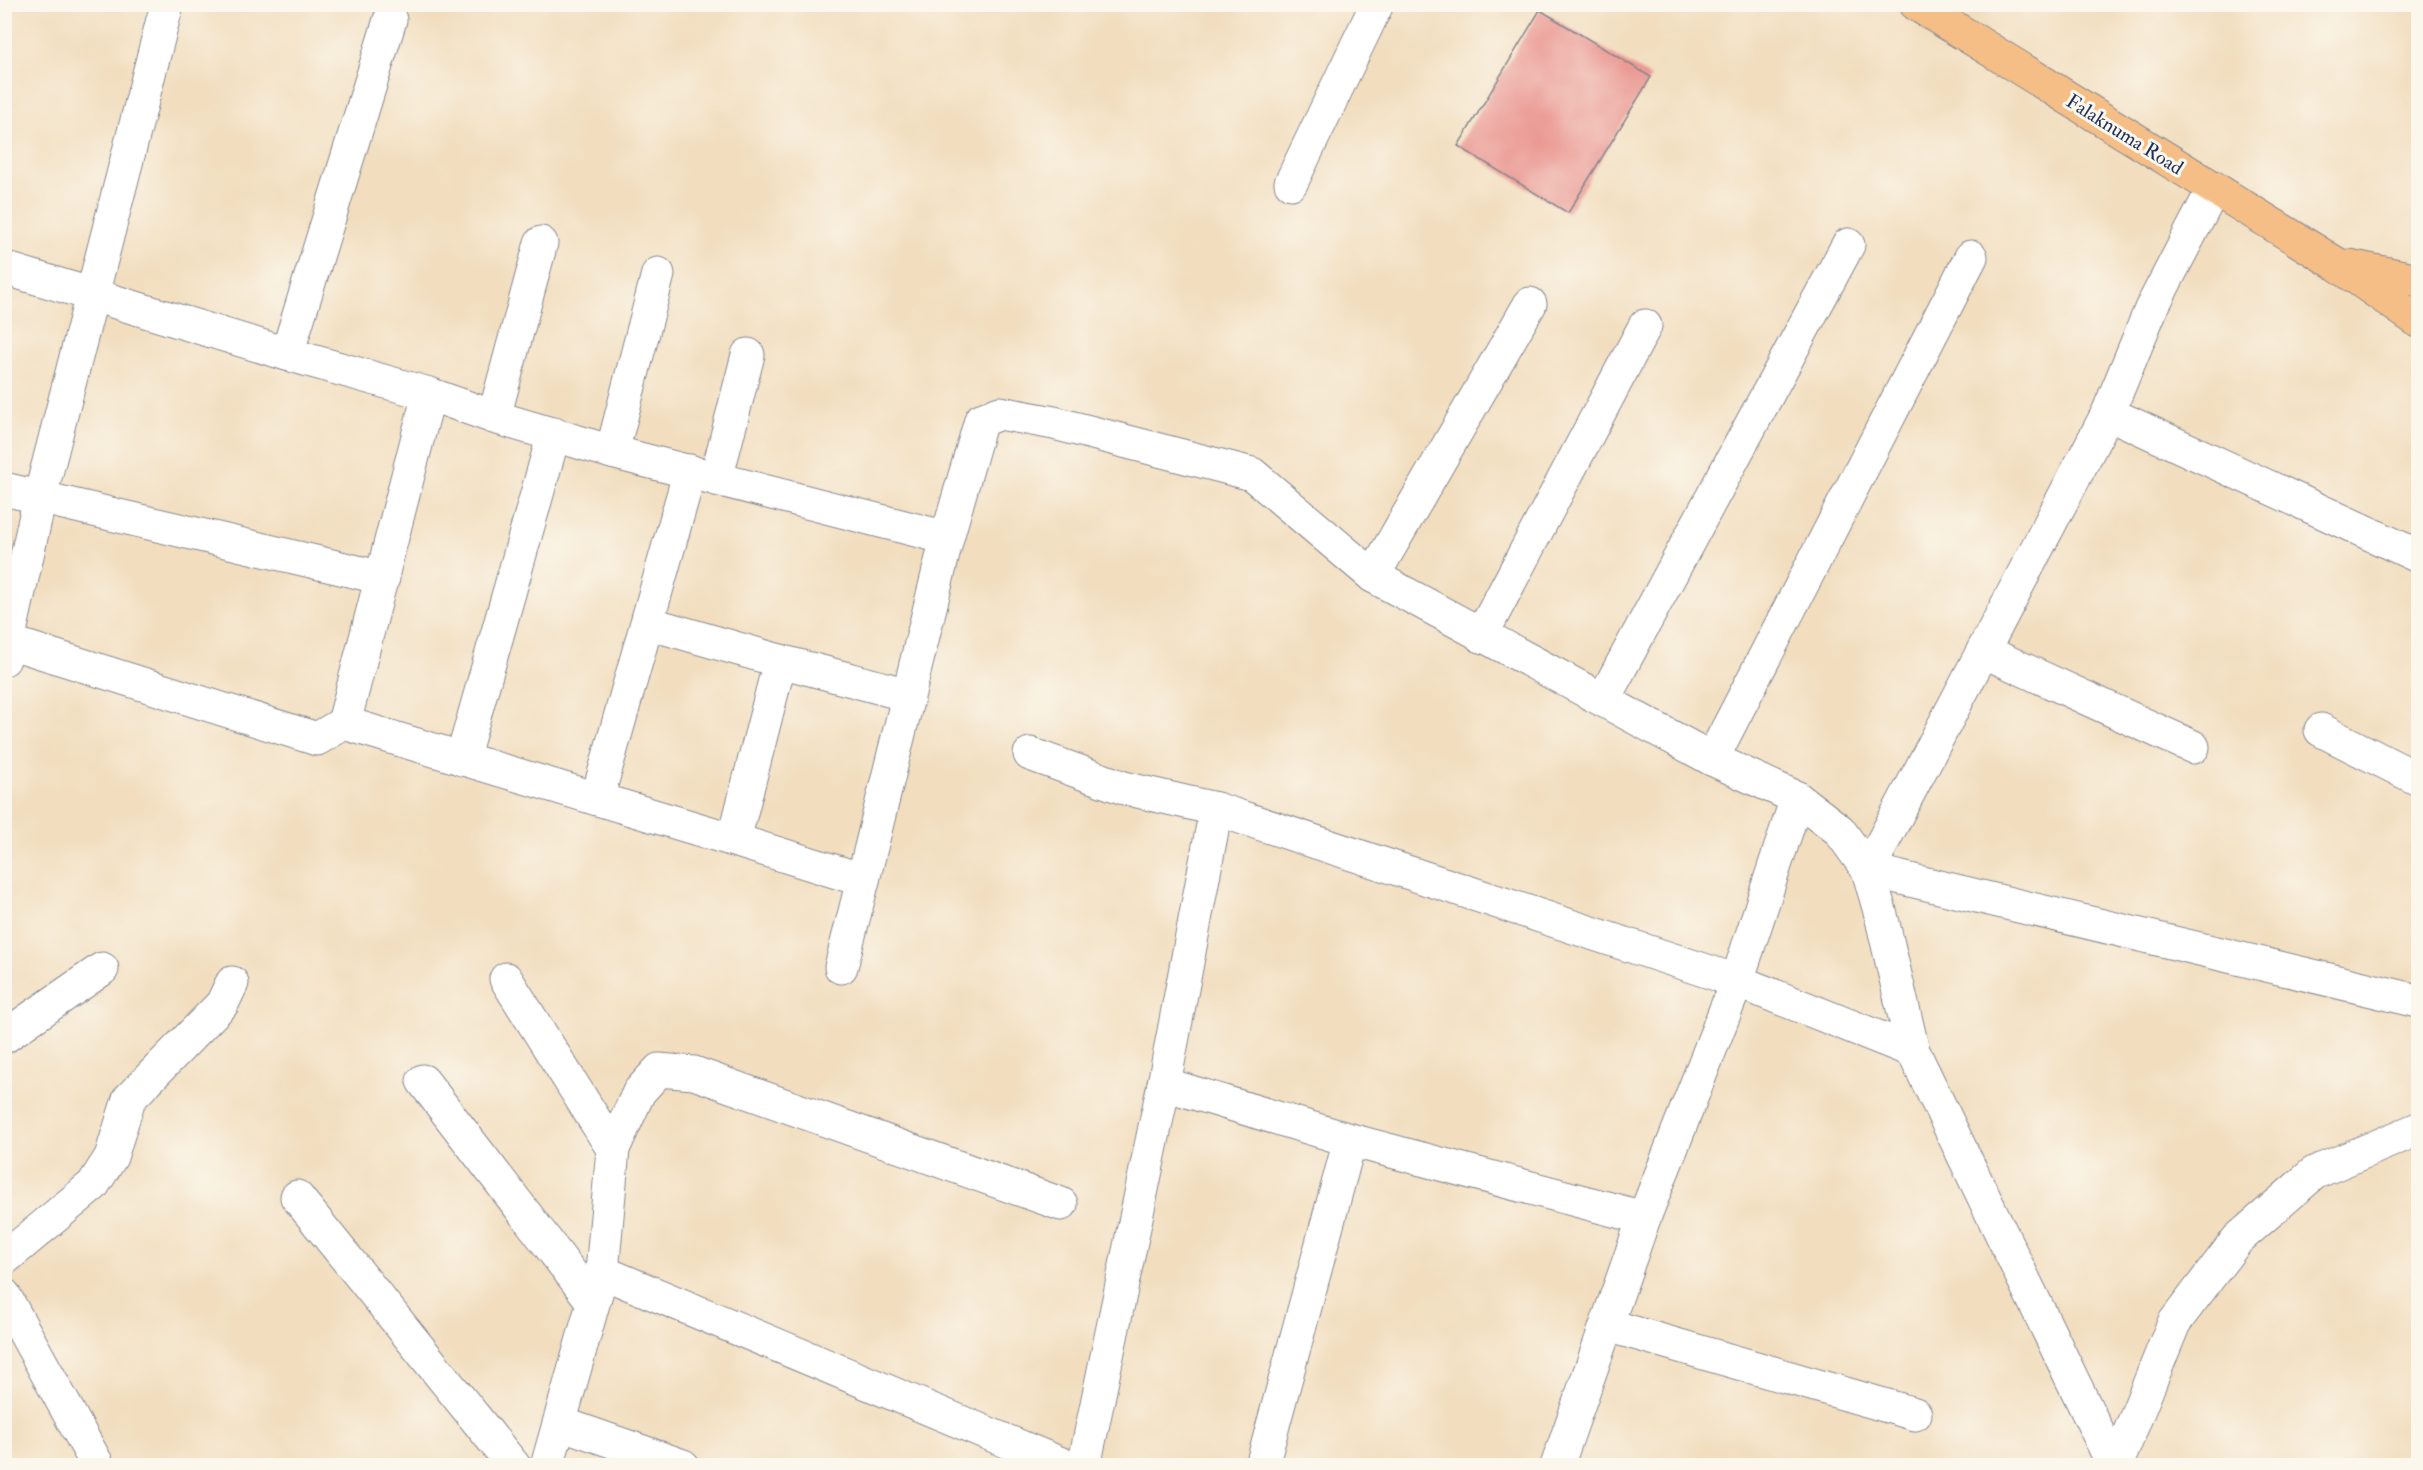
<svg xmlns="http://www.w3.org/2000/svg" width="2423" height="1470" font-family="'IM FELL Double Pica',serif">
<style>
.building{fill:#e9928c}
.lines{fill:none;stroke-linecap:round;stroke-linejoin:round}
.minor-casing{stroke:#86868e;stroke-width:35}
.highway-casing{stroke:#86868e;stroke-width:35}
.minor{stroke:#fff;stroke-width:33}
.highway{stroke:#f6be87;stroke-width:33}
.labels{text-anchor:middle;stroke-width:6;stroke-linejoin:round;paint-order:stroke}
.street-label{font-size:20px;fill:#1b2f5e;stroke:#fbf7ec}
</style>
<rect width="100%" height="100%" fill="#fbf7ec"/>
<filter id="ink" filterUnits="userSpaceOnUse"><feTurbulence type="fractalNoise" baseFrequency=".0167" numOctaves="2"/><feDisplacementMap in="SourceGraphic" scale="12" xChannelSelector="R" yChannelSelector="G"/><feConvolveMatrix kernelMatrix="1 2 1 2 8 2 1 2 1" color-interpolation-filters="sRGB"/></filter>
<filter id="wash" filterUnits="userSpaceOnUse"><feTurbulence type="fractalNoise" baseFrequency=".008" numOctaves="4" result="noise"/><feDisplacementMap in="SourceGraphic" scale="24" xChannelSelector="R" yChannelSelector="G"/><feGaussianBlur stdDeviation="1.35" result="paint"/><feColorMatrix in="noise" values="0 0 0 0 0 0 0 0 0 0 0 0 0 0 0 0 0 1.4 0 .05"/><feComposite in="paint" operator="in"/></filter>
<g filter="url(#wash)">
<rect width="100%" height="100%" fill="#f2debf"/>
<g id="blocks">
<!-- building -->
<polygon class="building" points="1540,10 1651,77 1568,213 1458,146"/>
</g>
</g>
<g filter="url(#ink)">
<use href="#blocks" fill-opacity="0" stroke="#86868e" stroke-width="1.5"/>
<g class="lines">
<defs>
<g id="minor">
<polyline points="1291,183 1377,4"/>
<polyline points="4,268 287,354 429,394 494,417 612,452 947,538"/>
<polyline points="287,354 390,20"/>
<polyline points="2108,413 2418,556"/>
<polyline points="494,417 541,243"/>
<polyline points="612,452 658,274"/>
<polyline points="716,479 748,355"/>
<polyline points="4,489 383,578"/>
<polyline points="1373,576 1530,304"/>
<polyline points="648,623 780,661 908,695"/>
<polyline points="1481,636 1645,326"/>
<polyline points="9,642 317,739 344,723 734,840"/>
<polyline points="1983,651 2193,747"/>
<polyline points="4,659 40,497 167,4"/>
<polyline points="780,661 734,840 863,880 947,538 981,420 1000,413 1054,423 1252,474 1373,576 1712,759 1797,798 1839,830 1868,870 2418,1001"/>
<polyline points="1603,700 1848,245"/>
<polyline points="344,723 429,394"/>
<polyline points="2321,730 2418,779"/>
<polyline points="1030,754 1124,788 1216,809 1737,981 1913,1051"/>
<polyline points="462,759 554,434"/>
<polyline points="1712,759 1971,257"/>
<polyline points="597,799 690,471"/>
<polyline points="841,967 863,880"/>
<polyline points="506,979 613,1149"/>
<polyline points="4,1037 102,969"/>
<polyline points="423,1081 593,1302"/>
<polyline points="1164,1084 1350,1140 1644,1218"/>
<polyline points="297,1197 514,1466"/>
<polyline points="4,1259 93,1185 111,1157 129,1099 222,1004 232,983"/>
<polyline points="602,1272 1066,1466"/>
<polyline points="4,1295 98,1466"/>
<polyline points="1607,1325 1915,1414"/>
<polyline points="560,1423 683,1466"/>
<polyline points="547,1466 602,1272 613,1149 639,1092 659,1070 694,1073 1061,1204"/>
<polyline points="1084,1466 1164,1084 1216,809"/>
<polyline points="1262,1466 1350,1140"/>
<polyline points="1557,1466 1644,1218 1737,981 1797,798"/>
<polyline points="2114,1466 1913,1051 1881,915 1868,870 2108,413 2151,309 2214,188"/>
<polyline points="2116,1466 2174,1323 2238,1239 2314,1173 2418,1129"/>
</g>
<g id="highway">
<polyline points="1916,4 2335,263 2418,321"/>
<polyline points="2349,266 2418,280"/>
</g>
</defs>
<!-- minor casing -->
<use href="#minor" class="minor-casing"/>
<!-- highway casing -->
<use href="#highway" class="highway-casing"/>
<!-- minor -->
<use href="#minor" class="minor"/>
<!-- highway -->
<use href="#highway" class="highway"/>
</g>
</g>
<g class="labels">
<!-- street labels -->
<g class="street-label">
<text transform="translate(2125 134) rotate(32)" y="7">Falaknuma Road</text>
</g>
</g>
<!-- margin -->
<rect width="2423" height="1470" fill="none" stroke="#fbf7ec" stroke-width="24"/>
</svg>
